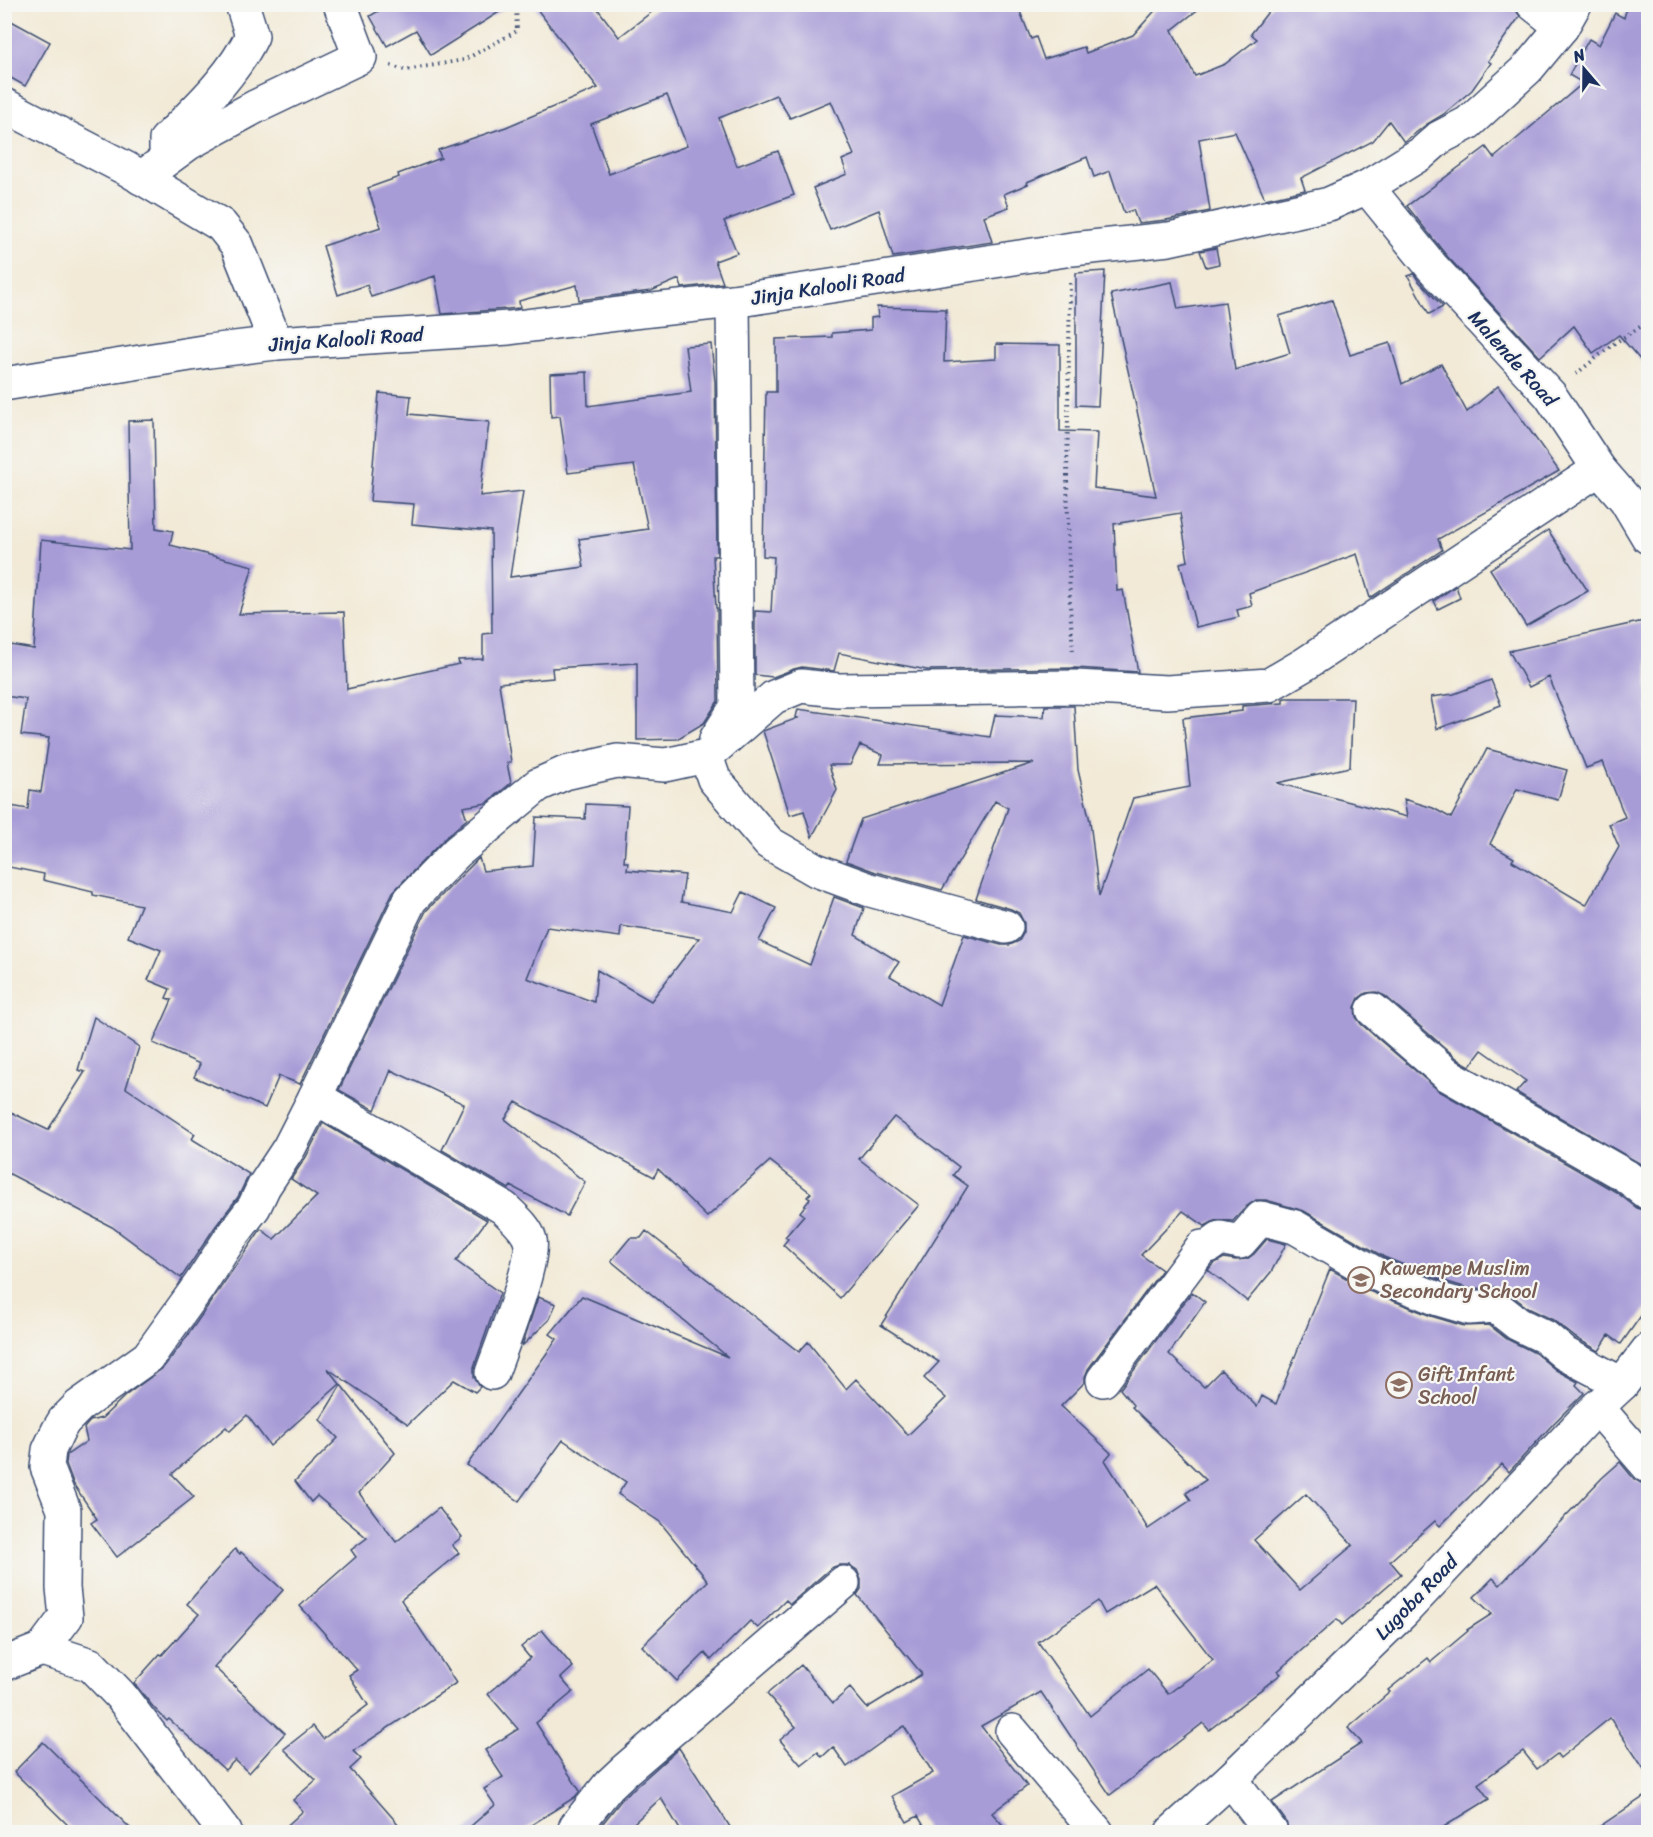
<svg xmlns="http://www.w3.org/2000/svg" width="1653" height="1837" font-family="Sriracha,sans-serif">
<style>
.lines{fill:none;stroke-linecap:round;stroke-linejoin:round}
.stream{stroke:#4fb4ce;stroke-width:10}
.building{fill:#a89cd7;fill-rule:evenodd}
.minor-casing{stroke:#3b4b70;stroke-width:36}
.path{stroke:#3b4b70;stroke-width:4;stroke-dasharray:1.5 4.5;stroke-linecap:butt}
.minor{stroke:#fff;stroke-width:33}
.labels{text-anchor:middle;stroke-width:4.5;stroke-linejoin:round;paint-order:stroke}
.street-label{font-size:20px;fill:#1b2f5e;stroke:#f6f6f2}
.education-label{font-size:20px;fill:#785e54;stroke:#f6f6f2;text-anchor:start}
</style>
<rect width="100%" height="100%" fill="#f6f6f2"/>
<filter id="ink" filterUnits="userSpaceOnUse"><feTurbulence type="fractalNoise" baseFrequency=".0167" numOctaves="2"/><feDisplacementMap in="SourceGraphic" scale="12" xChannelSelector="R" yChannelSelector="G"/><feConvolveMatrix kernelMatrix="1 2 1 2 8 2 1 2 1" color-interpolation-filters="sRGB"/></filter>
<filter id="wash" filterUnits="userSpaceOnUse"><feTurbulence type="fractalNoise" baseFrequency=".008" numOctaves="4" result="noise"/><feDisplacementMap in="SourceGraphic" scale="24" xChannelSelector="R" yChannelSelector="G"/><feGaussianBlur stdDeviation="1.35" result="paint"/><feColorMatrix in="noise" values="0 0 0 0 0 0 0 0 0 0 0 0 0 0 0 0 0 1.4 0 .05"/><feComposite in="paint" operator="in"/></filter>
<g filter="url(#wash)">
<rect width="100%" height="100%" fill="#f2ead7"/>
<g class="lines">
<!-- stream -->
<g class="stream">
<polyline points="1579,492 1614,501"/>
<polyline points="1645,1393 1648,1390"/>
</g>
</g>
<g id="blocks">
<!-- building -->
<g class="building">
<polygon points="390,4 512,4 431,55 416,30 387,46 370,16"/>
<path d="M533,4H594L619,37L662,4H1017L1031,39L1036,37L1044,59L1084,47L1086,53L1133,35L1161,4H1205L1172,30L1195,76L1225,64L1257,39L1251,34L1274,4H1515L1516,11L1520,16L1488,61L1491,63L1472,90L1444,114L1427,124L1404,142L1389,121L1373,141L1301,178L1305,190L1265,199L1235,132L1199,139L1210,211L1166,220L1138,223L1133,210L1124,213L1110,171L1094,177L1087,157L1027,182L1028,184L1004,194L1009,207L984,216L992,242L893,257L879,210L830,230L813,188L847,174L842,160L854,155L831,101L790,118L776,95L719,118L737,166L778,151L794,195L724,221L737,253L715,261L723,283L682,288L679,279L651,291L579,300L577,285L519,301L520,308L442,314L435,276L371,297L367,285L338,295L323,246L381,227L368,188L399,177L398,174L441,158L438,150L506,127L598,88ZM667,95L687,146L609,174L591,124Z"/>
<polygon points="1628,4 1648,4 1648,369 1619,335 1593,353 1574,326 1540,357 1446,255 1407,206 1486,147 1494,158 1583,83 1569,75 1589,39 1599,45 1615,13 1624,18"/>
<polygon points="4,17 50,42 25,86 4,74"/>
<polygon points="1216,248 1219,264 1206,267 1200,251"/>
<polygon points="1105,271 1098,406 1076,405 1076,273"/>
<polygon points="1414,274 1418,280 1443,307 1429,314 1408,276"/>
<polygon points="1172,282 1178,309 1225,302 1235,370 1290,353 1279,316 1332,300 1350,355 1390,343 1402,384 1441,364 1467,412 1498,386 1559,471 1438,539 1442,550 1370,598 1357,554 1249,593 1252,606 1237,610 1239,617 1196,627 1180,563 1188,561 1180,513 1114,524 1117,591 1123,590 1138,672 1076,668 927,670 839,653 834,671 802,667 794,669 773,677 755,675 755,611 771,612 774,557 763,556 766,392 776,392 776,339 832,337 832,333 871,330 871,318 878,317 877,307 946,309 944,362 996,359 996,344 1060,345 1060,431 1097,432 1094,488 1156,496 1111,294"/>
<polygon points="711,344 715,382 717,556 713,556 716,608 717,608 718,701 704,723 677,739 637,740 637,663 552,668 553,678 499,683 511,762 507,763 511,783 487,803 463,807 467,819 444,839 393,892 300,1084 279,1076 265,1108 194,1077 200,1064 153,1043 172,1000 166,998 170,989 148,980 161,950 128,937 141,905 93,895 93,892 43,880 44,874 4,866 4,805 28,809 30,790 41,792 49,738 21,735 26,699 4,696 4,644 34,649 41,540 130,550 128,421 154,420 156,528 173,531 170,545 253,566 239,614 344,612 347,689 459,664 458,660 483,659 483,634 492,633 491,531 412,524 414,504 370,501 379,393 411,396 409,414 489,422 480,496 523,491 510,577 584,567 579,539 648,529 634,465 568,473 560,416 551,417 550,374 587,372 588,406 691,392 685,346"/>
<polygon points="1548,530 1588,591 1526,626 1490,569"/>
<polygon points="1456,586 1460,598 1438,609 1434,601"/>
<path d="M1648,620V1159L1644,1166L1516,1092L1526,1081L1482,1050L1470,1066L1459,1060L1385,996L1376,992L1366,993L1359,998L1355,1007L1356,1017L1361,1024L1439,1091L1616,1192L1637,1208L1648,1211V1306L1621,1344L1609,1335L1599,1351L1576,1338L1553,1320L1528,1308L1506,1291L1494,1287L1471,1289L1444,1281L1384,1257L1304,1211L1266,1200H1256L1247,1206L1233,1221L1216,1220L1205,1226L1183,1211L1141,1255L1162,1270L1088,1369L1085,1377V1382L1061,1406L1111,1453L1105,1460L1148,1529L1191,1500L1186,1493L1206,1480L1132,1407L1133,1405L1120,1389L1192,1292L1205,1302L1169,1354L1204,1387L1221,1370L1257,1407L1262,1396L1276,1404L1330,1269L1369,1291L1431,1316L1464,1326L1489,1325L1507,1339L1535,1353L1556,1370L1578,1382L1576,1385L1584,1393L1554,1423L1509,1472L1502,1464L1440,1526L1435,1521L1390,1561L1401,1574L1342,1625L1337,1619L1278,1671L1281,1674L1209,1730L1203,1723L1110,1795L1041,1692L981,1726L1027,1786L992,1813L1010,1833H928L918,1816L907,1822L892,1796L933,1773L904,1726L847,1767L833,1747L822,1757L818,1752L801,1765L780,1740L796,1727L767,1694L801,1665L833,1703L850,1688L867,1708L922,1674L857,1595L861,1589V1580L857,1570L849,1565H839L831,1568L790,1604L786,1600L758,1628L750,1621L711,1660L705,1653L677,1681L642,1646L708,1581L660,1522L618,1494L626,1482L563,1440L519,1501L467,1465L557,1339L550,1334L582,1296L728,1357L611,1261L630,1238H641L646,1231L799,1352L808,1342L846,1389L856,1379L908,1435L946,1398L924,1378L939,1362L881,1325L968,1186L953,1175L959,1167L894,1117L859,1159L919,1205L840,1298L783,1245L788,1239L785,1237L804,1215L800,1212L810,1199L807,1197L811,1193L770,1161L707,1217L658,1169L654,1177L516,1102L505,1119L585,1182L567,1216L511,1186L509,1189L442,1150L464,1104L391,1070L375,1110L339,1090L426,911L479,858L483,871L533,866L536,817L585,819L586,804L628,806L624,862H628L627,870L685,875L681,902L733,912L743,892L776,908L759,941L810,965L834,897L864,908L855,935L899,962L890,976L939,1005L964,935L1001,945H1010L1019,941L1024,932V923L1019,913L1011,909L976,899L1008,808L995,801L942,890L876,872L846,861L861,819L1034,763L880,764L883,755L860,745L850,765H829L837,790L812,837L804,811L790,815L763,731L798,718L796,717L798,709L990,737L995,715L1044,717L1045,706H1074L1078,770L1090,821L1099,896L1133,798L1190,787L1183,718L1242,711V706L1283,703V699L1285,698H1353L1350,767L1277,783L1407,817L1404,799L1433,808L1451,818L1487,749L1567,770L1558,800L1517,789L1490,844L1514,858L1512,861L1586,905L1619,847L1609,824L1625,817L1603,762L1586,768L1549,677L1529,687L1509,651ZM621,926L699,938L651,1001L597,970L594,1002L527,978L547,927L620,937ZM1306,1494L1353,1545L1300,1590L1254,1540ZM1154,1584L1213,1660L1168,1694L1148,1669L1090,1716L1038,1642L1098,1601L1105,1614Z"/>
<polygon points="1491,680 1501,705 1437,729 1431,697 1454,694"/>
<polygon points="94,1017 139,1047 126,1088 195,1134 192,1139 249,1174 238,1197 215,1227 181,1278 112,1227 4,1171 4,1109 48,1130 85,1072 78,1070"/>
<polygon points="323,1123 487,1220 456,1261 500,1293 474,1367 474,1377 480,1387 475,1392 454,1380 408,1424 327,1368 340,1384 270,1446 247,1415 230,1431 226,1427 172,1474 194,1497 117,1557 91,1523 97,1519 74,1485 66,1464 67,1455 87,1441 84,1428 90,1421 102,1418 125,1396 163,1368 183,1342 261,1229 274,1239 317,1196 291,1179 306,1157"/>
<polygon points="1267,1239 1286,1244 1271,1272 1247,1301 1208,1270 1213,1264 1224,1258 1236,1260 1247,1259 1254,1254"/>
<polygon points="538,1297 556,1304 549,1320 522,1346"/>
<polygon points="341,1385 395,1453 359,1493 396,1542 439,1508 462,1537 452,1545 459,1553 401,1600 456,1683 353,1751 361,1759 350,1769 406,1833 279,1833 303,1811 293,1800 316,1780 284,1749 313,1726 323,1739 368,1705 349,1675 357,1670 300,1606 356,1557 351,1550 367,1538 317,1496 311,1502 295,1481 338,1438 320,1420"/>
<polygon points="1620,1462 1634,1479 1641,1483 1648,1484 1648,1775 1610,1718 1560,1758 1557,1754 1537,1769 1523,1751 1478,1784 1489,1799 1434,1833 1289,1833 1286,1821 1272,1802 1362,1743 1348,1728 1390,1692 1388,1690 1428,1658 1431,1662 1468,1631 1467,1630 1492,1614 1474,1597 1493,1578 1500,1585 1602,1478"/>
<polygon points="235,1549 240,1554 241,1552 283,1590 214,1667 285,1733 249,1773 235,1760 225,1770 169,1719 167,1721 154,1708 134,1683 160,1654 162,1655 199,1614 187,1604"/>
<polygon points="542,1630 573,1667 561,1678 573,1692 536,1723 580,1791 575,1797 519,1833 463,1833 495,1805 484,1789 503,1777 485,1750 518,1729 488,1694 530,1658 521,1647"/>
<polygon points="43,1742 135,1833 76,1833 14,1772"/>
<polygon points="679,1748 734,1833 682,1833 661,1798 623,1833 595,1833 623,1798"/>
<polygon points="1648,1794 1648,1833 1590,1833"/>
</g>
</g>
</g>
<g filter="url(#ink)">
<use href="#blocks" fill-opacity="0" stroke="#3b4b70" stroke-width="1.5"/>
<g class="lines">
<defs>
<g id="minor">
<polyline points="1533,4 1562,27"/>
<polyline points="4,105 127,169 221,225 237,245 276,343"/>
<path d="M166,149V140C198,108 232,77 252,36L242,4"/>
<polyline points="141,178 189,143 255,107 360,57 340,4"/>
<polyline points="1367,187 1432,267 1550,395 1599,469 1626,500 1648,537"/>
<polyline points="4,384 209,351 276,343 509,328 634,312 733,301 1072,249 1169,239 1329,204 1367,187 1422,153 1439,138 1468,123 1528,68 1562,27 1575,4"/>
<polyline points="716,739 737,706 733,301"/>
<polyline points="706,756 774,697 801,686 838,690 1076,687 1167,692 1269,685 1305,664 1599,469"/>
<polyline points="1373,1010 1448,1075 1626,1176 1648,1193"/>
<polyline points="315,1097 410,900 457,852 538,785 565,773 617,761 665,765 706,756 714,779 769,843 816,870 870,890 1006,927"/>
<polyline points="1103,1380 1202,1247 1209,1246 1220,1238 1240,1242 1261,1218 1295,1227 1376,1274 1438,1299 1469,1308 1495,1306 1518,1324 1545,1337 1565,1354 1622,1384"/>
<polyline points="1597,1407 1648,1466"/>
<path d="M42,1649L66,1617L63,1588L64,1510L47,1467L49,1450L58,1431L64,1421L79,1406L148,1357L199,1286L231,1237L254,1207L264,1186L289,1148L315,1097L504,1208C513,1217 526,1227 530,1240C536,1259 500,1350 492,1373"/>
<polyline points="4,1664 42,1649 91,1665 120,1695 225,1832"/>
<polyline points="1012,1731 1097,1832"/>
<polyline points="1231,1779 1271,1832"/>
<polyline points="574,1832 576,1826 609,1785 625,1770 843,1583"/>
<polyline points="1172,1832 1231,1779 1403,1612 1589,1415 1622,1384 1648,1350"/>
</g>
</defs>
<!-- minor casing -->
<use href="#minor" class="minor-casing"/>
<!-- path -->
<g class="path">
<polyline points="391,66 405,70 464,60 517,31 516,4"/>
<polyline points="1070,283 1067,478 1070,605 1073,653"/>
<polyline points="1576,374 1616,342 1648,322"/>
</g>
<!-- minor -->
<use href="#minor" class="minor"/>
</g>
</g>
<!-- icons -->
<defs>
<symbol id="school-ring" viewBox="-11 -11 22 22"><circle r="9.5" fill="#f6f6f2" stroke="#8d6e63" stroke-width="1.5"/><path d="M0-5L7-2L0 1L-7-2ZM-4 1L0 2.5L4 1V4Q0 6-4 4Z" fill="#8d6e63"/></symbol>
</defs>
<g fill-rule="evenodd">
<use href="#school-ring" x="1346" y="1265" width="30" height="30"/>
<use href="#school-ring" x="1384" y="1370" width="30" height="30"/>
</g>
<g class="labels">
<!-- street labels -->
<g class="street-label">
<text transform="translate(828 286) rotate(-9)" y="7">Jinja Kalooli Road</text>
<text transform="translate(346 339) rotate(-4)" y="7">Jinja Kalooli Road</text>
<text transform="translate(1513 358) rotate(48)" y="7">Malende Road</text>
<text transform="translate(1416 1597) rotate(-46)" y="7">Lugoba Road</text>
</g>
<!-- education labels -->
<g class="education-label">
<text x="1380" y="1275">Kawempe Muslim<tspan x="1380" dy="23">Secondary School</tspan></text>
<text x="1418" y="1381">Gift Infant<tspan x="1418" dy="23">School</tspan></text>
</g>
</g>
<!-- margin -->
<rect width="1653" height="1837" fill="none" stroke="#f6f6f2" stroke-width="24"/>
<!-- north arrow -->
<g transform="translate(1584 69) rotate(340)" stroke="#f6f6f2" stroke-width="4.5" paint-order="stroke">
<path d="M0-4.5L10 22L0 15L-10 22Z" fill="#1b2f5e"/>
<text y="-9" font-size="16" font-weight="bold" text-anchor="middle" fill="#1b2f5e">N</text>
</g>
</svg>
